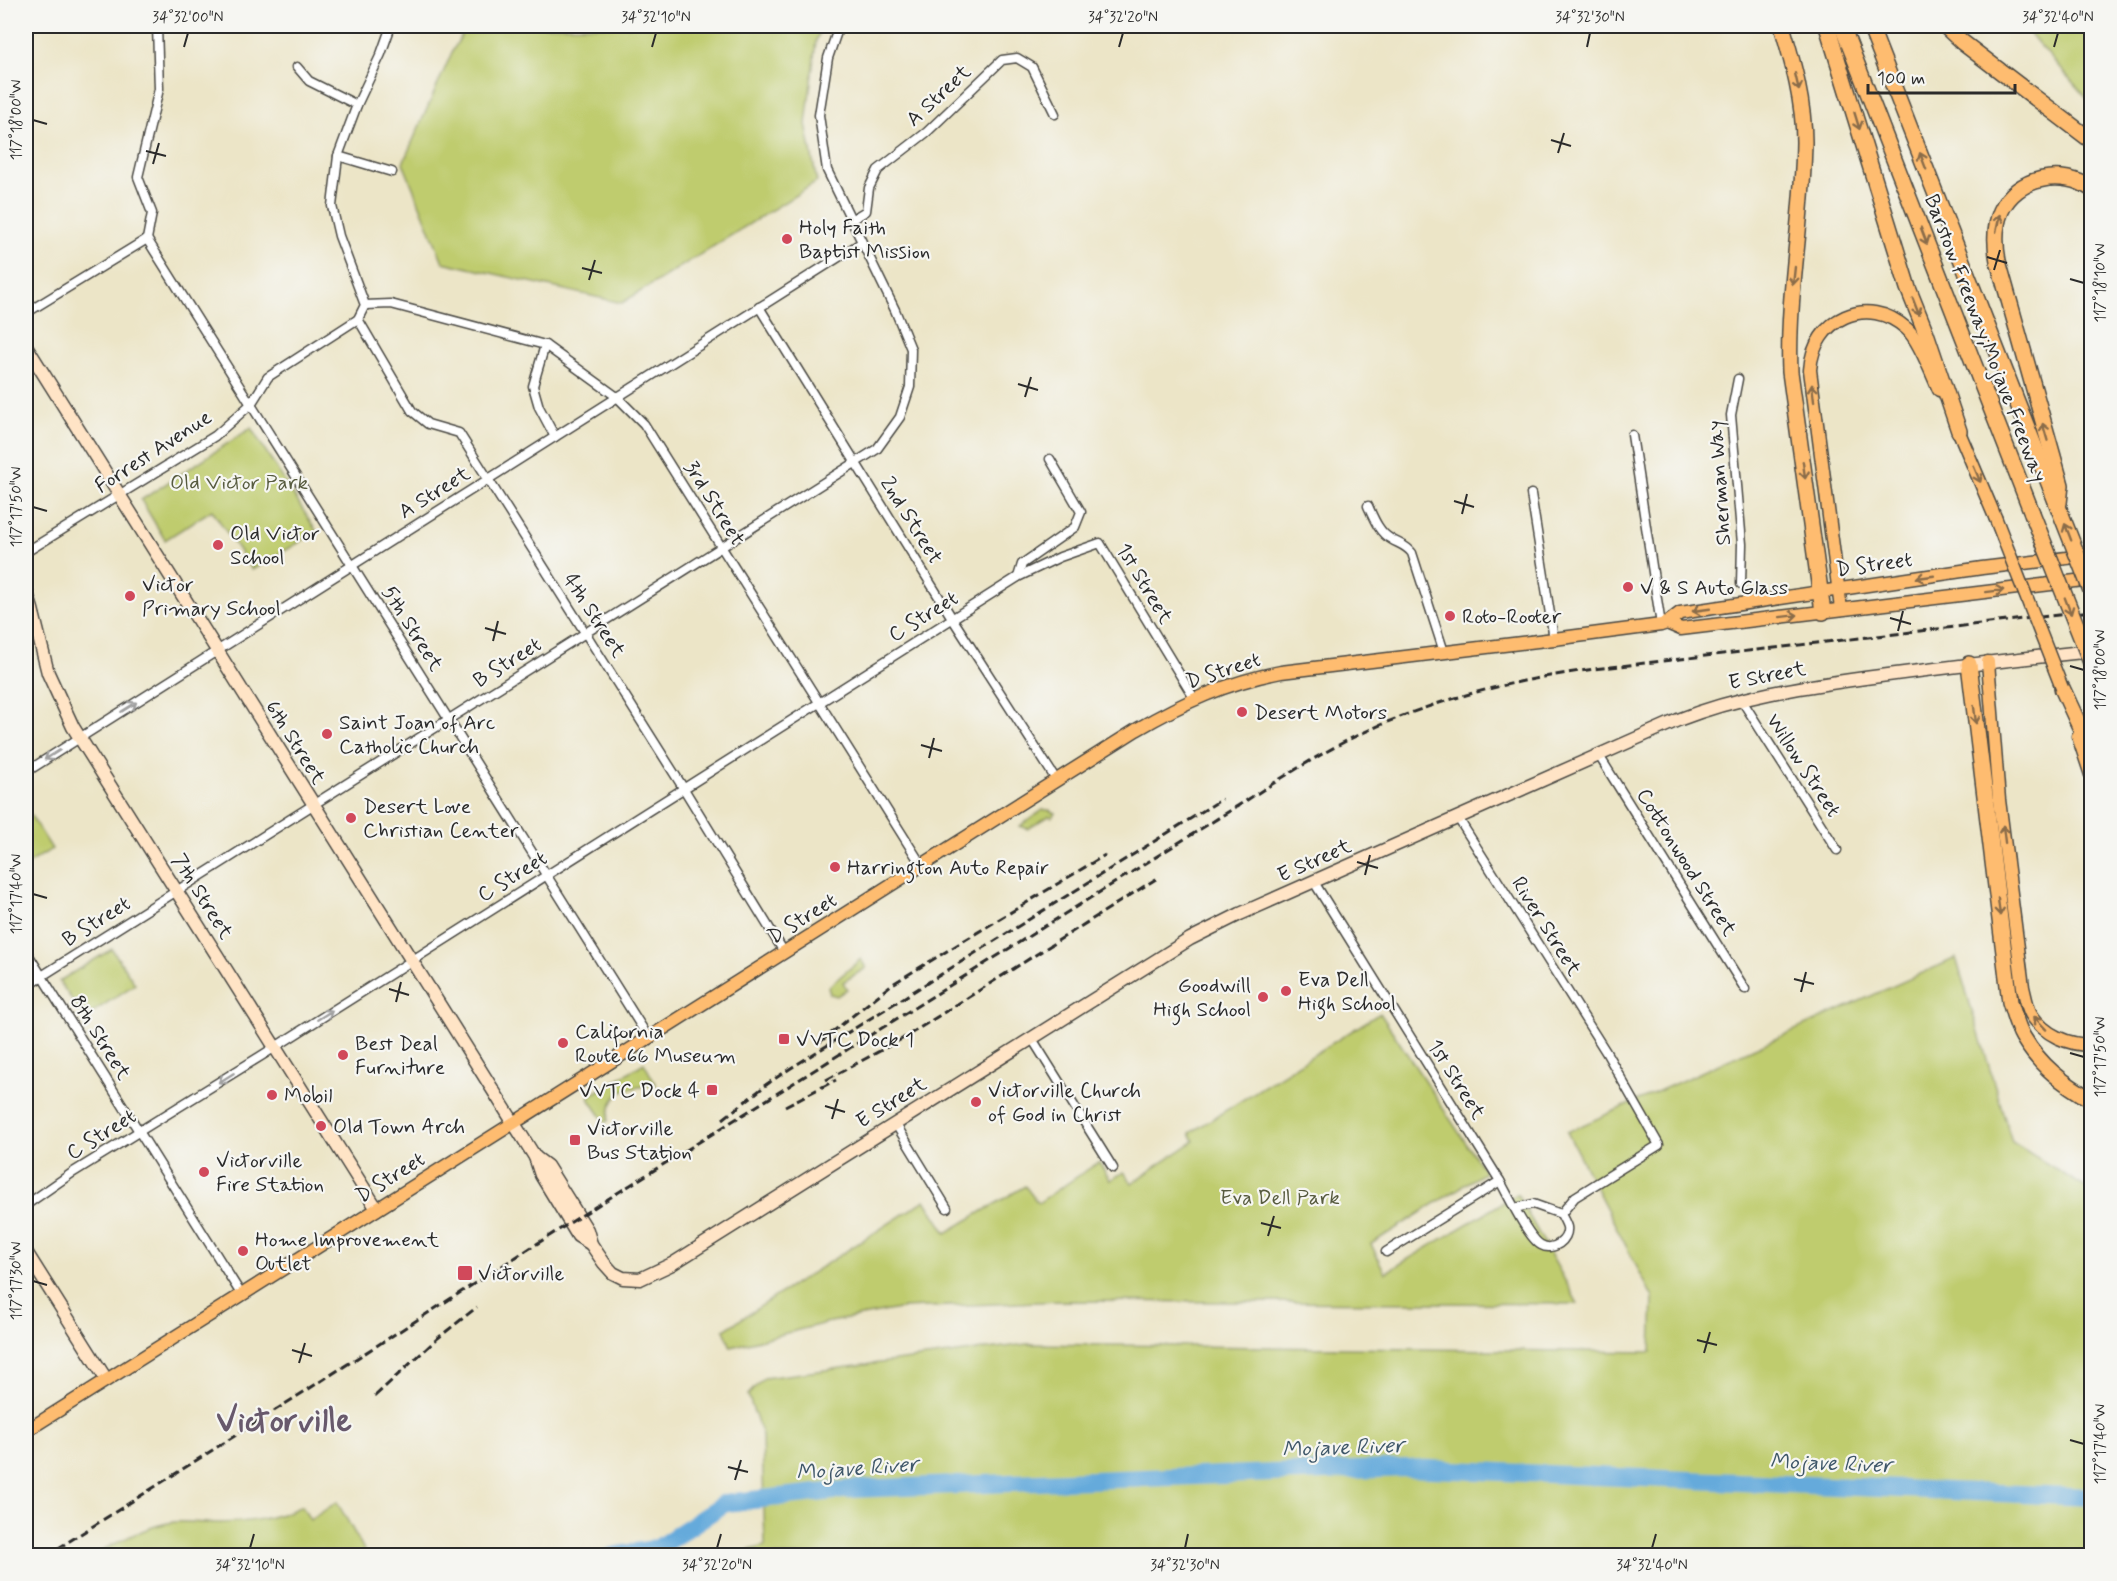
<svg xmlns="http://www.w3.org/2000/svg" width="2117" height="1581" font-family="Mynerve,sans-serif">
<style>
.green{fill:#bfcc6e;stroke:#757c4c;stroke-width:1.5}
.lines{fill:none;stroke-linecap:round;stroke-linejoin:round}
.river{stroke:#65aadb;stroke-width:18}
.street-casing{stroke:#484742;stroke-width:11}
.secondary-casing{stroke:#484742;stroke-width:15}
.primary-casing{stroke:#484742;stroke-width:15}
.highway-casing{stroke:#484742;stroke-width:18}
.street{stroke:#fff;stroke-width:8}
.secondary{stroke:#ffe4c6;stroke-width:12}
.primary{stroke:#febc70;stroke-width:12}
.highway{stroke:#febc70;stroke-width:15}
.rail{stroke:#2b2b2b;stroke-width:3;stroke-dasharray:9 4.5;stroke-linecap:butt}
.primary-bridge-casing{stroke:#484742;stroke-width:15;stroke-linecap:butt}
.highway-bridge-casing{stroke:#484742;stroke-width:18;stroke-linecap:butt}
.primary-bridge{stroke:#febc70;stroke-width:12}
.highway-bridge{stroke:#febc70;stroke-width:15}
.oneway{stroke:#8a6c4a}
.oneway2{stroke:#a0a0a0}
.ticks{fill:none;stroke:#2b2b2b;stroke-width:2}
.poi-dot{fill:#d1495b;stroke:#f6f6f2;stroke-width:2}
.labels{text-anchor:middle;stroke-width:4.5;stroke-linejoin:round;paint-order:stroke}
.street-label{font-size:21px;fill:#2b2b2b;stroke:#f6f6f2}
.poi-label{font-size:21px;fill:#2b2b2b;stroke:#f6f6f2;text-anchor:start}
.park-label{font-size:21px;fill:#575b3f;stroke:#f6f6f2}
.water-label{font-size:22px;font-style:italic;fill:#3f5769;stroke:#f6f6f2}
.town-label{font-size:33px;font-weight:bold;fill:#68596c;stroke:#f6f6f2}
.neatline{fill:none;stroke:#2b2b2b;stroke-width:2}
.ticks-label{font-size:15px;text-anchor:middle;fill:#2b2b2b}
</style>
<rect width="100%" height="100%" fill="#f6f6f2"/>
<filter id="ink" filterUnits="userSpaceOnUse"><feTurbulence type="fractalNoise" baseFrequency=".0167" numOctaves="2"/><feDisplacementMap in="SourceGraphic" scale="12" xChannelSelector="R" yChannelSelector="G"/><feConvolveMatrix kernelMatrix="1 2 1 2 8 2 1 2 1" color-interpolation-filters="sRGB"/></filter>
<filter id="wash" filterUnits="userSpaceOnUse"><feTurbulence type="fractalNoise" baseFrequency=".008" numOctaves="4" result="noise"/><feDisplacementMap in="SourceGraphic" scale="24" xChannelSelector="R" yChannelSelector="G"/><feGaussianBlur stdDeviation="1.35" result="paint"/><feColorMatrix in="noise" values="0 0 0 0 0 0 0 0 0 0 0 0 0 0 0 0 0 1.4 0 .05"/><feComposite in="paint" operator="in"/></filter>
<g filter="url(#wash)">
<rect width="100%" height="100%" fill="#ece5c7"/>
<!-- green -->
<g class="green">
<polygon points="467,26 822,26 816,41 806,124 817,182 622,303 443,262 403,163 453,50"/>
<polygon points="2023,26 2091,26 2091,103"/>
<polygon points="251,428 317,532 252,570 212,510 165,540 141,500"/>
<polygon points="26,808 52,849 26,865"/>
<polygon points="1043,810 1049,810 1056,813 1052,817 1049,816 1028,829 1020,826"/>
<polygon points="112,949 135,984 84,1018 59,981"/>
<polygon points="1956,958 2012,1142 2091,1191 2091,1555 727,1556 765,1546 762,1435 748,1395 764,1378 1027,1344 1651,1352 1653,1298 1567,1132"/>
<polygon points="861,959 866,968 843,982 847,989 837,996 830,994 828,987"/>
<polygon points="1380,1013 1485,1172 1371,1244 1385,1273 1517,1194 1578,1304 1061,1301 904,1308 830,1322 731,1347 724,1330 925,1200 946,1233 1025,1186 1038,1203 1099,1162 1110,1180 1124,1172 1132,1183 1194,1141 1190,1133"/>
<path d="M644,1063L656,1085C628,1088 610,1088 608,1121L605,1122L588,1097Z"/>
<path d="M337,1502L367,1555H93C119,1542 145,1526 174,1522C185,1521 196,1523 207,1523C239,1523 272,1521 302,1506L310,1520Z"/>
</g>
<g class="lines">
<!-- river -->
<polyline class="river" points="612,1556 658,1548 725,1503 853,1489 1407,1468 2092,1497"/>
</g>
</g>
<g filter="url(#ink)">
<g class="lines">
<defs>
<g id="street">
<polyline points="297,67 309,81 357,105"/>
<polyline points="338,156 392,172"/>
<polyline points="851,220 866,211 869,188 878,170 927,132 1002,60 1017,58 1032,67 1055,114"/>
<polyline points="147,239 648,1037"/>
<polyline points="365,305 391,304 545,345 617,397 644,424 922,866"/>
<polyline points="759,307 952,618 1057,781"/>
<polyline points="26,313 147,239 152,213 138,177 159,89 157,26"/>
<polyline points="358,319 412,411 428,424 459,433 684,789 784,952"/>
<polyline points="545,345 533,386 539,407 555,437"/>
<polyline points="1738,379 1731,415 1742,544 1741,584"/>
<polyline points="1632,435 1661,625"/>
<polyline points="1531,494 1554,639"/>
<path d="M1368,506C1373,517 1379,533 1391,539C1399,544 1406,545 1412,553L1444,652"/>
<polyline points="26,552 215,436 251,404 268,377 358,319 365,305 339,236 332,206 338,156 357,105 381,54 391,26"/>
<polyline points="1018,577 1022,564 1075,527 1081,512 1050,459"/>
<polyline points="1741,699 1837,850"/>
<polyline points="1598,754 1745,989"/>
<polyline points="26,772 861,243"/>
<polyline points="1458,818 1606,1052 1659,1145 1575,1197 1561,1214"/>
<polyline points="1314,882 1500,1181 1386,1252"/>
<polyline points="26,951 241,1294"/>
<polyline points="26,986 877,449 900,417 910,387 911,349 895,310 827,170 819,115 828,58 839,26"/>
<polyline points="1031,1037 1113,1168"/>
<polyline points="895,1123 947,1208"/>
<path d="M1500,1181C1508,1195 1528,1238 1541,1245C1553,1252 1569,1240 1567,1227C1566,1223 1563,1218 1561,1214L1533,1204L1515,1208"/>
<polyline points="26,1205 72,1173 261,1056 1018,577 1060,557 1100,543 1194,698"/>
</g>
<g id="secondary">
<polyline points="26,346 535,1157 541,1175 578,1236 591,1244"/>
<polyline points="26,590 32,609 48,673 73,727 377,1209"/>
<path d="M535,1157L547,1166L587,1230L591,1244L604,1263L613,1273L623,1278L640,1279L672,1264L1190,939L1240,914L1678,720C1739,696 1801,687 1865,678C1940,668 2016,659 2092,651"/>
<polyline points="26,1252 106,1379"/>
</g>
<g id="primary">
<polyline points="1956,425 1995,517"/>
<path d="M1841,609L1810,370C1813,319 1868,293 1907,329C1919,340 1932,374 1939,390"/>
<polyline points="1667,623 1681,629 2092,579"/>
<path d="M1988,662L1999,800L2023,987C2025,995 2027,1007 2031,1014C2044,1035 2068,1045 2092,1045"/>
<polyline points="2078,736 2092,778"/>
<path d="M26,1431L1136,730C1184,702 1226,683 1281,672L1554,639L1661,625L1667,623L1680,613L1982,568L2092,555"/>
</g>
<g id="highway">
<path d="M1782,26C1793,63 1804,103 1804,142C1803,219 1787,295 1790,372L1823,612"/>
<polyline points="1827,26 1908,288 1926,333 1959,431"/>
<polyline points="1842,26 2032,513"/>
<polyline points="1870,26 2059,509"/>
<polyline points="1945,26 1962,42 2092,141"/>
<path d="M2059,503L2061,485L1998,261C1995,245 1994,227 2001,211C2016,177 2063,168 2092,189"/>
<path d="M1969,664L2010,1002C2014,1014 2017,1027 2023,1037C2040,1066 2064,1084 2092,1100"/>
<polyline points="2062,688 2092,753"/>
</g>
</defs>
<!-- street casing -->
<use href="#street" class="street-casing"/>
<!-- secondary casing -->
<use href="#secondary" class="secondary-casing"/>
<!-- primary casing -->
<use href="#primary" class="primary-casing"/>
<!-- highway casing -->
<use href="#highway" class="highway-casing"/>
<!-- street -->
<use href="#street" class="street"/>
<!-- secondary -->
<use href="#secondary" class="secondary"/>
<!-- primary -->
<use href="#primary" class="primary"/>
<!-- highway -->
<use href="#highway" class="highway"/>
<!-- rail -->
<g class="rail">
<polyline points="820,1042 891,985 1105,855"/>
<polyline points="826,1080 902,1039 1159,877"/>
<polyline points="764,1086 791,1068 1222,799"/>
<polyline points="785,1106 836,1080"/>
<polyline points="723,1119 770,1082"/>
<polyline points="375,1396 438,1338 477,1307"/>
<path d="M46,1556L579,1217L1244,802C1278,780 1313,758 1350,739C1427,701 1508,681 1594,669L2092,611"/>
</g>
<defs>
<polyline id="primary-bridge" points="1995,517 2062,688"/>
<g id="highway-bridge">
<polyline points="2059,509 2092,593"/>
<polyline points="2032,513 2092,665"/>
</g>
</defs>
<!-- primary-bridge casing -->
<use href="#primary-bridge" class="primary-bridge-casing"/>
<!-- highway-bridge casing -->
<use href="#highway-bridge" class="highway-bridge-casing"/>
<!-- primary-bridge -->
<use href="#primary-bridge" class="primary-bridge"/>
<!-- highway-bridge -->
<use href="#highway-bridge" class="highway-bridge"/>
</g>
<!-- one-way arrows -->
<defs><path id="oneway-shaft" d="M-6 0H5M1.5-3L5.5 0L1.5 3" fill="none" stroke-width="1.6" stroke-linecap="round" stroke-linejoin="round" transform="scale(1.5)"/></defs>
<g class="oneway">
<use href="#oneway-shaft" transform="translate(1797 82) rotate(77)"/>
<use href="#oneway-shaft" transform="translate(1857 121) rotate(73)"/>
<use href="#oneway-shaft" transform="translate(1923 161) rotate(-111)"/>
<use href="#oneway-shaft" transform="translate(1998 223) rotate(-78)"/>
<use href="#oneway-shaft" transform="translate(1924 236) rotate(69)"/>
<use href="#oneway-shaft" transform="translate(1794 276) rotate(96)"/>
<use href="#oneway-shaft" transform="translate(1916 307) rotate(69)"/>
<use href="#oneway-shaft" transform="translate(1813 393) rotate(-97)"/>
<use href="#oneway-shaft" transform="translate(2045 432) rotate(-106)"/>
<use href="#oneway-shaft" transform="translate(1804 470) rotate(82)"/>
<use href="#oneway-shaft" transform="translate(1977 474) rotate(67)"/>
<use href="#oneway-shaft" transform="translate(2068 532) rotate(-111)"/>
<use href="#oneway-shaft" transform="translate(1925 577) rotate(172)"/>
<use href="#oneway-shaft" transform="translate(1995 591) rotate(-7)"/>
<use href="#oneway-shaft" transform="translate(2068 606) rotate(69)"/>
<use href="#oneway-shaft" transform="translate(1701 610) rotate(172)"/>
<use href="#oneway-shaft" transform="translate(1789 616) rotate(-7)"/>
<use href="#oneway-shaft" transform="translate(1975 715) rotate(83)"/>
<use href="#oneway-shaft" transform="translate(2004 834) rotate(-97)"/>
<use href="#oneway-shaft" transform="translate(1999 907) rotate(83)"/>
<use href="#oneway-shaft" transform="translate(2040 1023) rotate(-133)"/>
</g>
<g class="oneway2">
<use href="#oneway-shaft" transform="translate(129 707) rotate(-32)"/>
<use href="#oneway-shaft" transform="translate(52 755) rotate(148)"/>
<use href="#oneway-shaft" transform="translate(325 1015) rotate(-32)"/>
<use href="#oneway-shaft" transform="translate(226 1078) rotate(148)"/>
</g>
</g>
<!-- ticks -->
<path class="ticks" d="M184,47L188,33M652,47L656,33M1119,47L1123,33M1587,47L1590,33M2054,47L2058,33M33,120L47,124M1551,140L1571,146M146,151L166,156M1558,153L1564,133M153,164L159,143M1987,257L2007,263M582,268L602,273M1994,270L2000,250M2070,279L2084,283M589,280L595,260M1018,384L1038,390M1025,397L1031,377M1454,501L1474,507M33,507L47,511M1462,514L1467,494M1890,618L1911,624M485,628L506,634M1898,631L1903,611M493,641L498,621M2070,666L2084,670M921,745L942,751M929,758L934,738M1357,862L1378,868M1365,875L1370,855M33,894L47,898M1794,979L1814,984M389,989L409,995M1801,992L1806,972M396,1002L401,982M2070,1053L2084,1057M825,1106L845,1112M832,1119L838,1099M1261,1223L1281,1228M1268,1236L1274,1216M33,1281L47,1285M1697,1340L1717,1345M292,1350L312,1356M1704,1353L1710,1332M299,1363L305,1343M2070,1440L2084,1444M728,1467L748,1472M735,1480L741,1460M250,1548L254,1534M717,1548L721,1534M1185,1548L1188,1534M1652,1548L1656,1534"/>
<!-- markers -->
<g class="poi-dot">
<circle cx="787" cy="239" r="6"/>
<circle cx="218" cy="545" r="6"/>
<circle cx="1628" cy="587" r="6"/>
<circle cx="130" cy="596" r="6"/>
<circle cx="1450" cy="616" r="6"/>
<circle cx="1242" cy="712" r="6"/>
<circle cx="327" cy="734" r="6"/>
<circle cx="351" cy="818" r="6"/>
<circle cx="835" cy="867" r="6"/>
<circle cx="1286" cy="991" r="6"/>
<circle cx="1263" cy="997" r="6"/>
<rect x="778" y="1033" width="12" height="12" rx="3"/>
<circle cx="563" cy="1043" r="6"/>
<circle cx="343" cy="1055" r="6"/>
<rect x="706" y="1084" width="12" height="12" rx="3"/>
<circle cx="272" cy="1095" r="6"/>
<circle cx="976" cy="1102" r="6"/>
<circle cx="321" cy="1126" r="6"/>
<rect x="569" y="1134" width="12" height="12" rx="3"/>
<circle cx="204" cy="1172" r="6"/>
<circle cx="243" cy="1251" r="6"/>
<rect x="457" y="1265" width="16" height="16" rx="3"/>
</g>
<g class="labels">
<!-- street labels -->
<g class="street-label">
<text transform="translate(938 95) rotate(-43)" y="7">A Street</text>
<text transform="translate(1986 338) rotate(69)" y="7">Barstow Freeway;Mojave Freeway</text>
<text transform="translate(153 451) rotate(-33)" y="7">Forrest Avenue</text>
<text transform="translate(1719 483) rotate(-94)" y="7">Sherman Way</text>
<text transform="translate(434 492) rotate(-32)" y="7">A Street</text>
<text transform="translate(715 503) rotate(58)" y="7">3rd Street</text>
<text transform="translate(912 520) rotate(58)" y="7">2nd Street</text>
<text transform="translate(1874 564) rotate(-8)" y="7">D Street</text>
<text transform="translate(1145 583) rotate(59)" y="7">1st Street</text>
<text transform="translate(595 615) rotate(57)" y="7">4th Street</text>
<text transform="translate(923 616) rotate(-32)" y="7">C Street</text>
<text transform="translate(413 628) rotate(58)" y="7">5th Street</text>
<text transform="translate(507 662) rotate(-32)" y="7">B Street</text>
<text transform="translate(1223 670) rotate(-18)" y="7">D Street</text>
<text transform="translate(1767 675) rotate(-11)" y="7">E Street</text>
<text transform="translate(296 742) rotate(58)" y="7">6th Street</text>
<text transform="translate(1804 765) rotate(57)" y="7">Willow Street</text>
<text transform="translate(1314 860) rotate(-24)" y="7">E Street</text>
<text transform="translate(1687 862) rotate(58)" y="7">Cottonwood Street</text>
<text transform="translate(512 876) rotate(-32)" y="7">C Street</text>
<text transform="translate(203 896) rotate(58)" y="7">7th Street</text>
<text transform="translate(802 918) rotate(-32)" y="7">D Street</text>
<text transform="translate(96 921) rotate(-32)" y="7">B Street</text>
<text transform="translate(1547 926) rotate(58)" y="7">River Street</text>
<text transform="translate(101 1037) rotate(58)" y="7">8th Street</text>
<text transform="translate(1457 1079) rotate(58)" y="7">1st Street</text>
<text transform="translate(891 1102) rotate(-32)" y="7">E Street</text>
<text transform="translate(101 1134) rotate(-32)" y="7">C Street</text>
<text transform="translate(390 1177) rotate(-32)" y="7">D Street</text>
</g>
<!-- poi labels -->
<g class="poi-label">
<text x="799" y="234">Holy Faith<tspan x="799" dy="24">Baptist Mission</tspan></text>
<text x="230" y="540">Old Victor<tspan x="230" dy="24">School</tspan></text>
<text x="142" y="591">Victor<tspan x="142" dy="24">Primary School</tspan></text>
<text x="1640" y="594">V &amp; S Auto Glass</text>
<text x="1462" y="623">Roto-Rooter</text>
<text x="1254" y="719">Desert Motors</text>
<text x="339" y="729">Saint Joan of Arc<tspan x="339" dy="24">Catholic Church</tspan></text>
<text x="363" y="813">Desert Love<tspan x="363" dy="24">Christian Center</tspan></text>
<text x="847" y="874">Harrington Auto Repair</text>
<text x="1298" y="986">Eva Dell<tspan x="1298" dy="24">High School</tspan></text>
<text x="1251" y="992" text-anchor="end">Goodwill<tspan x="1251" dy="24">High School</tspan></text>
<text x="575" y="1038">California<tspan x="575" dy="24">Route 66 Museum</tspan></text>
<text x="796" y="1046">VVTC Dock 1</text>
<text x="355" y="1050">Best Deal<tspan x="355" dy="24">Furniture</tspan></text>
<text x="700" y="1097" text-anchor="end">VVTC Dock 4</text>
<text x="988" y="1097">Victorville Church<tspan x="988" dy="24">of God in Christ</tspan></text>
<text x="284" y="1102">Mobil</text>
<text x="333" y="1133">Old Town Arch</text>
<text x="587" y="1135">Victorville<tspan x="587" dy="24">Bus Station</tspan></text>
<text x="216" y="1167">Victorville<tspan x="216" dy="24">Fire Station</tspan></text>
<text x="255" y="1246">Home Improvement<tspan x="255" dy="24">Outlet</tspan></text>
<text x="478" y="1280">Victorville</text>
</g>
<!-- park labels -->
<g class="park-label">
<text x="239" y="489">Old Victor Park</text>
<text x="1280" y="1204">Eva Dell Park</text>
</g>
<!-- water labels -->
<g class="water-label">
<text transform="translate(1343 1446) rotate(-2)" y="8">Mojave River</text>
<text transform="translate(1831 1462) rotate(2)" y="8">Mojave River</text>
<text transform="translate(857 1467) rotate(-4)" y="8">Mojave River</text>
</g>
<!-- town labels -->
<g class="town-label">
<text x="284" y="1431">Victorville</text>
</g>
</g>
<!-- margin -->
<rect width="2117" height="1581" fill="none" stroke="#f6f6f2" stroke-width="66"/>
<!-- scale -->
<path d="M1868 84v9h147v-9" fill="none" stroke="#2b2b2b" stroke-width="3"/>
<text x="1877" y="84" font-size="18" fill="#2b2b2b" stroke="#f6f6f2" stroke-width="4.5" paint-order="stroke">100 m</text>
<rect x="33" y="33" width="2051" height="1515" class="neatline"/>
<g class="ticks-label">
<text x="188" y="22">34°32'00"N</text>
<text x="656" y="22">34°32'10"N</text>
<text x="1123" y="22">34°32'20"N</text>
<text x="1590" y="22">34°32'30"N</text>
<text x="2058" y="22">34°32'40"N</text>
<text transform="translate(16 120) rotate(-90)" y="5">117°18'00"W</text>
<text transform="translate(2100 283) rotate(-90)" y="5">117°18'10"W</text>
<text transform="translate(16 507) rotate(-90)" y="5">117°17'50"W</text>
<text transform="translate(2100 670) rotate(-90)" y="5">117°18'00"W</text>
<text transform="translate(16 894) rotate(-90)" y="5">117°17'40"W</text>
<text transform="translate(2100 1057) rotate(-90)" y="5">117°17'50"W</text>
<text transform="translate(16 1281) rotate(-90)" y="5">117°17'30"W</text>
<text transform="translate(2100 1444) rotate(-90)" y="5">117°17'40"W</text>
<text x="250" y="1570">34°32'10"N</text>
<text x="717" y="1570">34°32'20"N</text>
<text x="1185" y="1570">34°32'30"N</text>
<text x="1652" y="1570">34°32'40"N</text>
</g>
</svg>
